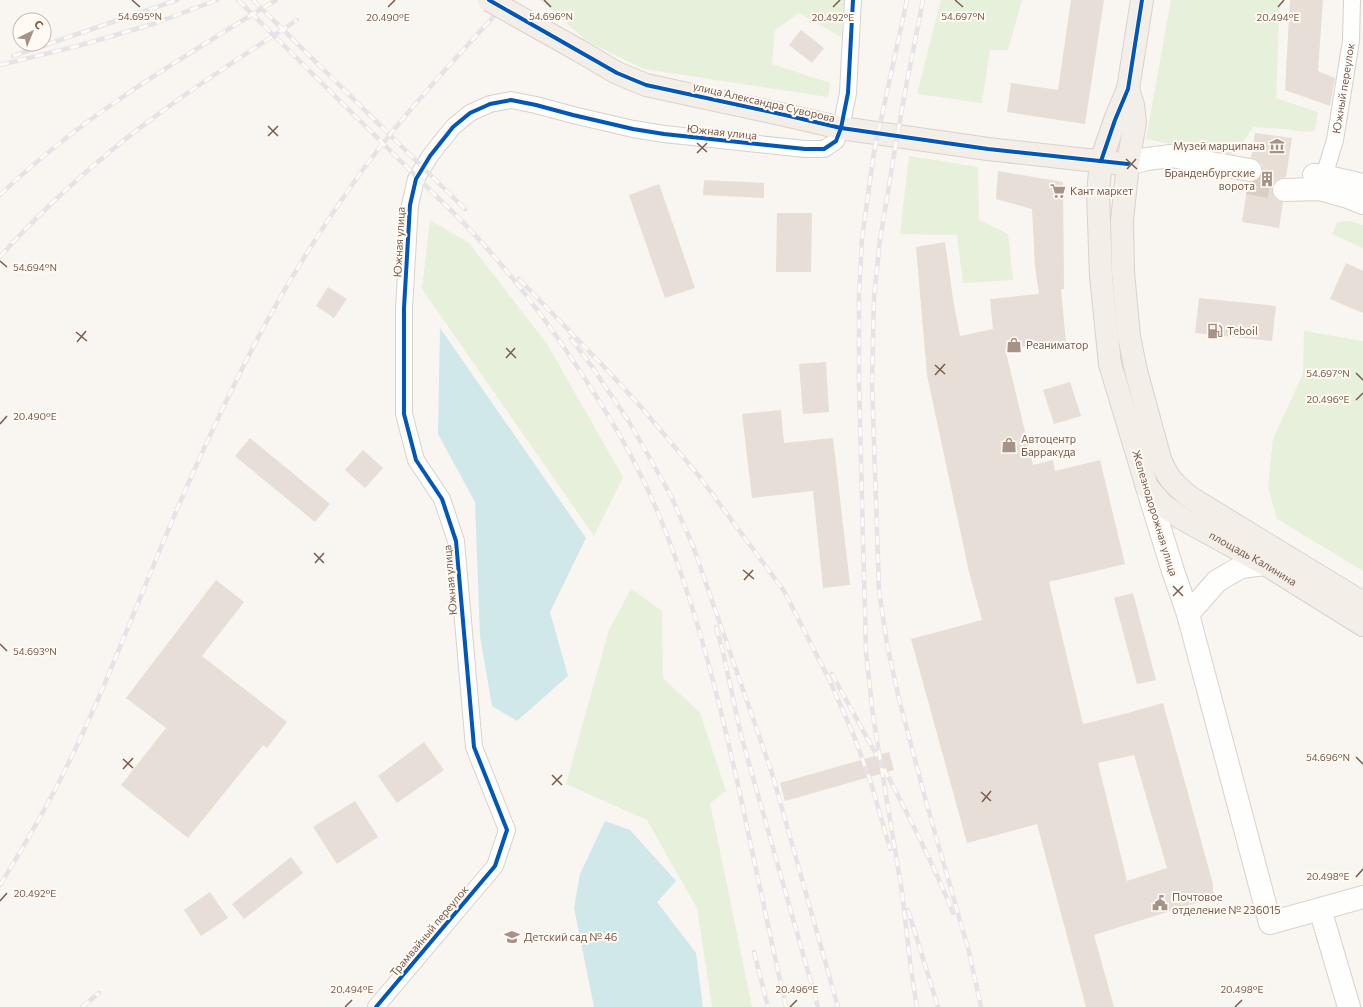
<svg xmlns="http://www.w3.org/2000/svg" width="1363" height="1007" font-family="Commissioner,sans-serif">
<style>
.green{fill:#e7f0db}
.water{fill:#d0e8ea}
.building{fill:#e6ded7;fill-rule:evenodd}
.lines{fill:none;stroke-linecap:round;stroke-linejoin:round}
.secondary-tunnel{stroke:#d9cfc7;stroke-width:22;stroke-dasharray:22 11;stroke-linecap:butt}
.street-casing{stroke:#d7d1cb;stroke-width:18}
.secondary-casing{stroke:#d9d2cb;stroke-width:24}
.primary-casing{stroke:#dad1cc;stroke-width:24}
.street{stroke:#fefefd;stroke-width:16}
.secondary{stroke:#fefefd;stroke-width:22}
.primary{stroke:#f3eee8;stroke-width:22}
.rail-casing{stroke:#e6e3e7;stroke-width:4.5}
.rail{stroke:#fffaf3;stroke-width:3;stroke-dasharray:9;stroke-linecap:butt}
.primary-bridge-casing{stroke:#dad1cc;stroke-width:24;stroke-linecap:butt}
.primary-bridge{stroke:#f3eee8;stroke-width:22}
.cycleway-casing{stroke:#fffaf3;stroke-width:6}
.cycleway{stroke:#0057b8;stroke-width:4}
.ticks{fill:none;stroke:#7a5c4d;stroke-width:1.5}
.labels{text-anchor:middle;stroke-width:4;stroke-linejoin:round;paint-order:stroke}
.street-label{font-size:11px;fill:#7a5c4d;stroke:#fffaf3}
.poi-label{font-size:11px;fill:#7a5c4d;stroke:#fffaf3;text-anchor:start}
.ticks-label{font-size:10px;text-anchor:middle;fill:#7a5c4d;stroke:#fffaf3;stroke-width:4;stroke-linejoin:round;paint-order:stroke}
</style>
<rect width="100%" height="100%" fill="#f9f5f0"/>
<!-- green -->
<g class="green">
<polygon points="540,0 844,0 841,37 799,13 775,30 772,64 830,83 828,97 644,69 588,42"/>
<polygon points="941,0 1022,0 1008,50 990,50 982,103 917,94"/>
<polygon points="1171,0 1280,0 1276,98 1318,112 1315,131 1303,132 1285,129 1253,127 1234,156 1146,139"/>
<polygon points="909,156 978,167 979,220 1008,234 1013,280 963,283 957,235 900,234"/>
<polygon points="430,220 469,243 547,344 623,477 594,536 422,289"/>
<polygon points="1350,221 1363,225 1363,248 1332,234 1337,222"/>
<polygon points="1304,331 1363,341 1363,571 1277,519 1268,487 1273,439 1303,374"/>
<polygon points="631,589 662,611 663,678 700,713 726,791 710,803 752,1007 712,1007 697,908 647,820 566,784 609,630"/>
</g>
<!-- water -->
<g class="water">
<polygon points="440,328 586,538 550,612 568,676 517,721 492,706 480,636 475,502 438,434"/>
<polygon points="605,821 630,830 676,881 657,902 696,953 703,1007 594,1007 574,908 580,874"/>
</g>
<!-- building -->
<g class="building">
<polygon points="1071,0 1104,0 1085,124 1007,112 1011,83 1058,90"/>
<polygon points="1290,0 1323,0 1318,71 1335,78 1330,106 1285,90"/>
<polygon points="801,30 824,48 812,63 789,45"/>
<polygon points="1255,133 1292,138 1286,177 1277,180 1273,184 1272,190 1274,197 1278,201 1283,202 1279,228 1242,222 1248,182 1254,182 1259,178 1262,172 1262,165 1258,161 1251,158"/>
<path d="M998,171L1063,182L1064,289H1061L1066,343L1005,348L1033,465L1053,460L1055,471L1100,460L1125,564L1049,582L1083,724L1124,714L1163,703L1213,884V894L1209,899L1094,935L1114,1007H1086L1037,824L967,843L911,639L982,620L969,572L927,375L916,247L945,242L953,299L960,336L993,329L990,299L1039,294L1035,266L1032,209L996,199ZM1134,755L1167,868L1127,881L1098,763Z"/>
<polygon points="704,180 764,183 764,198 703,195"/>
<polygon points="659,184 695,288 665,298 629,195"/>
<polygon points="777,213 812,213 811,272 776,272"/>
<polygon points="1346,263 1363,271 1363,313 1330,299"/>
<polygon points="328,287 347,299 334,318 316,306"/>
<polygon points="1199,298 1276,306 1272,341 1195,333"/>
<polygon points="826,362 829,412 803,414 799,364"/>
<polygon points="1070,382 1081,416 1054,424 1043,390"/>
<polygon points="781,410 784,443 833,438 850,585 823,588 813,491 752,498 742,414"/>
<polygon points="250,438 330,504 315,522 235,456"/>
<polygon points="363,450 383,468 365,488 345,470"/>
<polygon points="216,580 244,602 202,656 287,722 267,748 263,745 188,838 121,785 166,728 126,698"/>
<polygon points="1133,593 1156,680 1137,684 1114,598"/>
<polygon points="424,742 444,770 397,803 378,776"/>
<polygon points="889,752 894,770 785,801 780,783"/>
<polygon points="355,801 378,837 337,864 313,827"/>
<polygon points="291,857 303,873 244,919 232,904"/>
<polygon points="210,892 228,918 201,936 184,910"/>
</g>
<g class="lines">
<!-- secondary-tunnel -->
<polyline class="secondary-tunnel" points="1248,183 1284,190"/>
<defs>
<g id="street">
<path id="s1" d="M1324,176L1335,140L1351,41L1352,0"/>
<polyline points="376,1007 495,866 507,830 474,747 456,541 442,499 416,460 404,414 404,308 410,205 416,179 430,156 453,127 470,113 490,104 511,100 536,105 573,115 633,129 664,134 805,149 824,149 836,141 841,128 848,93 853,0"/>
</g>
<g id="secondary">
<polyline points="1128,164 1147,159 1171,156 1250,170"/>
<polyline points="1314,175 1324,176 1363,185"/>
<polyline points="1284,190 1319,189 1348,197 1363,203"/>
<polyline points="1147,487 1173,571 1188,614 1270,923 1363,897"/>
<polyline points="1188,614 1217,581 1241,567 1265,564"/>
<polyline points="1320,909 1349,1007"/>
</g>
<g id="primary">
<path id="s2" d="M1142,0L1128,89L1115,120L1101,161L1098,193L1101,276L1110,364L1147,487L1163,505L1181,518L1265,564L1363,625"/>
<polyline points="578,50 617,73 646,85 785,115 841,128 988,149 1115,163"/>
<path d="M1128,89L1133,105L1135,122L1128,164L1122,220L1123,272L1129,336L1136,371L1160,459C1168,479 1175,485 1191,498L1363,603"/>
</g>
</defs>
<!-- street casing -->
<use href="#street" class="street-casing"/>
<!-- secondary casing -->
<use href="#secondary" class="secondary-casing"/>
<!-- primary casing -->
<use href="#primary" class="primary-casing"/>
<!-- street -->
<use href="#street" class="street"/>
<!-- secondary -->
<use href="#secondary" class="secondary"/>
<!-- primary -->
<use href="#primary" class="primary"/>
<defs>
<g id="rail">
<path d="M238,0L435,195C488,244 534,302 574,362C608,413 638,463 661,520C698,611 721,708 742,803C756,871 771,939 786,1007"/>
<polyline points="253,0 465,209"/>
<polyline points="907,0 874,152 862,238 859,295 859,384 866,652 873,716 902,892 911,970 917,1007"/>
<polyline points="923,0 905,92 894,155 880,240 874,297 872,383 879,590 887,644 899,699 927,805 969,952 981,1007"/>
<polyline points="13,56 177,0"/>
<polyline points="0,65 78,46 153,24 217,0"/>
<path d="M0,195C82,116 180,59 276,0"/>
<path d="M0,257C34,218 72,183 112,150C170,102 234,62 297,20"/>
<polyline points="519,279 609,372 642,408 699,476 784,591 829,679 854,736 871,783 890,849"/>
<polyline points="571,339 588,361 628,420 643,446 671,496 693,546 772,773 838,1007"/>
<polyline points="716,627 723,652 741,735 818,1007"/>
<polyline points="832,674 877,756"/>
<path d="M884,769C909,816 933,863 953,913"/>
<path d="M0,885C21,851 41,817 59,782C94,714 121,644 150,574C178,505 208,437 241,371C276,300 318,232 364,168C408,109 459,54 509,0"/>
<polyline points="908,910 938,1007"/>
<polyline points="754,952 768,1007"/>
<polyline points="82,1007 99,993"/>
</g>
</defs>
<!-- rail casing -->
<use href="#rail" class="rail-casing"/>
<!-- rail -->
<use href="#rail" class="rail"/>
<defs>
<polyline id="primary-bridge" points="489,0 578,50"/>
</defs>
<!-- primary-bridge casing -->
<use href="#primary-bridge" class="primary-bridge-casing"/>
<!-- primary-bridge -->
<use href="#primary-bridge" class="primary-bridge"/>
<defs>
<g id="cycleway">
<polyline points="489,0 617,73 646,85 785,115 841,128 988,149 1128,164"/>
<polyline points="1101,161 1115,120 1128,89 1142,0"/>
<polyline points="376,1007 495,866 507,830 474,747 456,541 442,499 416,460 404,414 404,308 410,205 416,179 430,156 453,127 470,113 490,104 511,100 536,105 573,115 633,129 664,134 805,149 824,149 836,141 841,128 848,93 853,0"/>
</g>
</defs>
<!-- cycleway casing -->
<use href="#cycleway" class="cycleway-casing"/>
<!-- cycleway -->
<use href="#cycleway" class="cycleway"/>
</g>
<!-- ticks -->
<path class="ticks" d="M132,0L140,7M544,0L551,7M955,0L963,7M388,7L395,0M833,7L840,0M1278,7L1284,0M268,126L278,136M268,136L278,126M697,143L707,152M697,153L707,143M1126,159L1137,169M1127,169L1136,159M0,261L7,267M76,332L87,341M77,342L86,331M506,348L516,358M506,358L515,348M935,365L945,374M1356,373L1363,380M935,375L945,364M1356,400L1363,393M0,424L7,416M314,553L324,563M315,563L324,553M743,570L754,579M744,580L753,570M1173,586L1183,596M1173,596L1183,586M0,644L7,651M1356,757L1363,764M123,759L133,768M123,769L133,758M552,775L562,785M552,785L562,775M981,792L991,801M982,802L991,791M1356,877L1363,869M0,901L7,893M345,1007L352,1000M790,1007L797,1000M1235,1007L1242,1000"/>
<!-- icons -->
<defs>
<symbol id="museum-bare" viewBox="-9 -9 18 18"><path d="M0-6L6-3V-2H-6V-3ZM-5-1h2V3h-2ZM-1-1h2V3h-2ZM3-1h2V3H3ZM-6 4H6V6H-6Z" fill="#a69286" stroke="#fffaf3" stroke-width="2.5" paint-order="stroke"/></symbol>
<symbol id="building-bare" viewBox="-9 -9 18 18"><path d="M-4-6H4V6H1V3H-1V6H-4ZM-2.5-4.3h1.7v1.8h-1.7ZM.8-4.3h1.7v1.8H.8ZM-2.5-1h1.7V.8h-1.7ZM.8-1h1.7V.8H.8Z" fill="#a69286" stroke="#fffaf3" stroke-width="2.5" paint-order="stroke"/></symbol>
<symbol id="supermarket-bare" viewBox="-9 -9 18 18"><path d="M-6-5.5h2.5l.6 2H6L4.5 2H-2.5L-4.4-4H-6ZM-1.5 3.2a1.3 1.3 0 1 0 .1 0ZM3 3.2a1.3 1.3 0 1 0 .1 0Z" fill="#a69286" stroke="#fffaf3" stroke-width="2.5" paint-order="stroke"/></symbol>
<symbol id="fuel-bare" viewBox="-9 -9 18 18"><path d="M-5.5-6h7V0h2V4h1.3V-2.5L3-4.5l.8-.8L6-3V5H2.5V1h-1V6h-7ZM-4.2-4.7v3.2H.2V-4.7Z" fill="#a69286" stroke="#fffaf3" stroke-width="2.5" paint-order="stroke"/></symbol>
<symbol id="shop-bare" viewBox="-9 -9 18 18"><path d="M-5-2.5h2.3a2.7 3.5 0 0 1 5.4 0H5L5.5 6h-11ZM-1.5-2.5h3a1.5 2.3 0 0 0-3 0Z" fill="#a69286" stroke="#fffaf3" stroke-width="2.5" paint-order="stroke"/></symbol>
<symbol id="civic-bare" viewBox="-9 -9 18 18"><path d="M-.6-6.5H3V-4.5H.6V-3L4-1V1h2V6H-6V1h2V-1L-.6-3ZM-1.2 2.5V6h2.4V2.5Z" fill="#a69286" stroke="#fffaf3" stroke-width="2.5" paint-order="stroke"/></symbol>
<symbol id="school-bare" viewBox="-9 -9 18 18"><path d="M0-5L7-2L0 1L-7-2ZM-4 1L0 2.5L4 1V4Q0 6-4 4Z" fill="#a69286" stroke="#fffaf3" stroke-width="2.5" paint-order="stroke"/></symbol>
</defs>
<g fill-rule="evenodd">
<use href="#museum-bare" x="1266" y="135" width="22" height="22"/>
<use href="#building-bare" x="1256" y="168" width="22" height="22"/>
<use href="#supermarket-bare" x="1047" y="180" width="22" height="22"/>
<use href="#fuel-bare" x="1204" y="320" width="22" height="22"/>
<use href="#shop-bare" x="1003" y="334" width="22" height="22"/>
<use href="#shop-bare" x="998" y="434" width="22" height="22"/>
<use href="#civic-bare" x="1149" y="892" width="22" height="22"/>
<use href="#school-bare" x="501" y="926" width="22" height="22"/>
</g>
<g class="labels">
<!-- street labels -->
<g class="street-label">
<text dy="4" stroke="none"><textPath href="#s1" startOffset="90">Южный переулок</textPath></text>
<text transform="translate(764 102) rotate(13)" y="4">улица Александра Суворова</text>
<text transform="translate(722 132) rotate(6)" y="4">Южная улица</text>
<text transform="translate(399 242) rotate(-87)" y="4">Южная улица</text>
<text transform="translate(1155 513) rotate(73)" y="4">Железнодорожная улица</text>
<text dy="4" stroke="none"><textPath href="#s2" startOffset="628">площадь Калинина</textPath></text>
<text transform="translate(450 580) rotate(-95)" y="4">Южная улица</text>
<text transform="translate(429 931) rotate(-50)" y="4">Трамвайный переулок</text>
</g>
<!-- poi labels -->
<g class="poi-label">
<text x="1265" y="150" text-anchor="end">Музей марципана</text>
<text x="1255" y="177" text-anchor="end">Бранденбургские<tspan x="1255" dy="13">ворота</tspan></text>
<text x="1070" y="195">Кант маркет</text>
<text x="1227" y="335">Teboil</text>
<text x="1026" y="349">Реаниматор</text>
<text x="1021" y="443">Автоцентр<tspan x="1021" dy="13">Барракуда</tspan></text>
<text x="1172" y="901">Почтовое<tspan x="1172" dy="13">отделение № 236015</tspan></text>
<text x="524" y="941">Детский сад № 46</text>
</g>
</g>
<g class="ticks-label">
<text x="963" y="20">54.697°N</text>
<text x="140" y="20">54.695°N</text>
<text x="551" y="20">54.696°N</text>
<text x="388" y="21">20.490°E</text>
<text x="833" y="21">20.492°E</text>
<text x="1278" y="21">20.494°E</text>
<text x="35" y="271">54.694°N</text>
<text x="1328" y="377">54.697°N</text>
<text x="1328" y="403">20.496°E</text>
<text x="35" y="420">20.490°E</text>
<text x="35" y="655">54.693°N</text>
<text x="1328" y="761">54.696°N</text>
<text x="1328" y="880">20.498°E</text>
<text x="35" y="897">20.492°E</text>
<text x="352" y="993">20.494°E</text>
<text x="797" y="993">20.496°E</text>
<text x="1242" y="993">20.498°E</text>
</g>
<!-- north arrow -->
<g transform="translate(32 32) rotate(43)"><circle r="19" fill="#fffaf3" stroke="#cabbb1"/>
<path d="M0-3L7 15L0 10L-7 15Z" fill="#a69286"/>
<text y="-6" font-size="11" font-weight="bold" text-anchor="middle" fill="#7a5c4d">С</text>
</g>
</svg>
